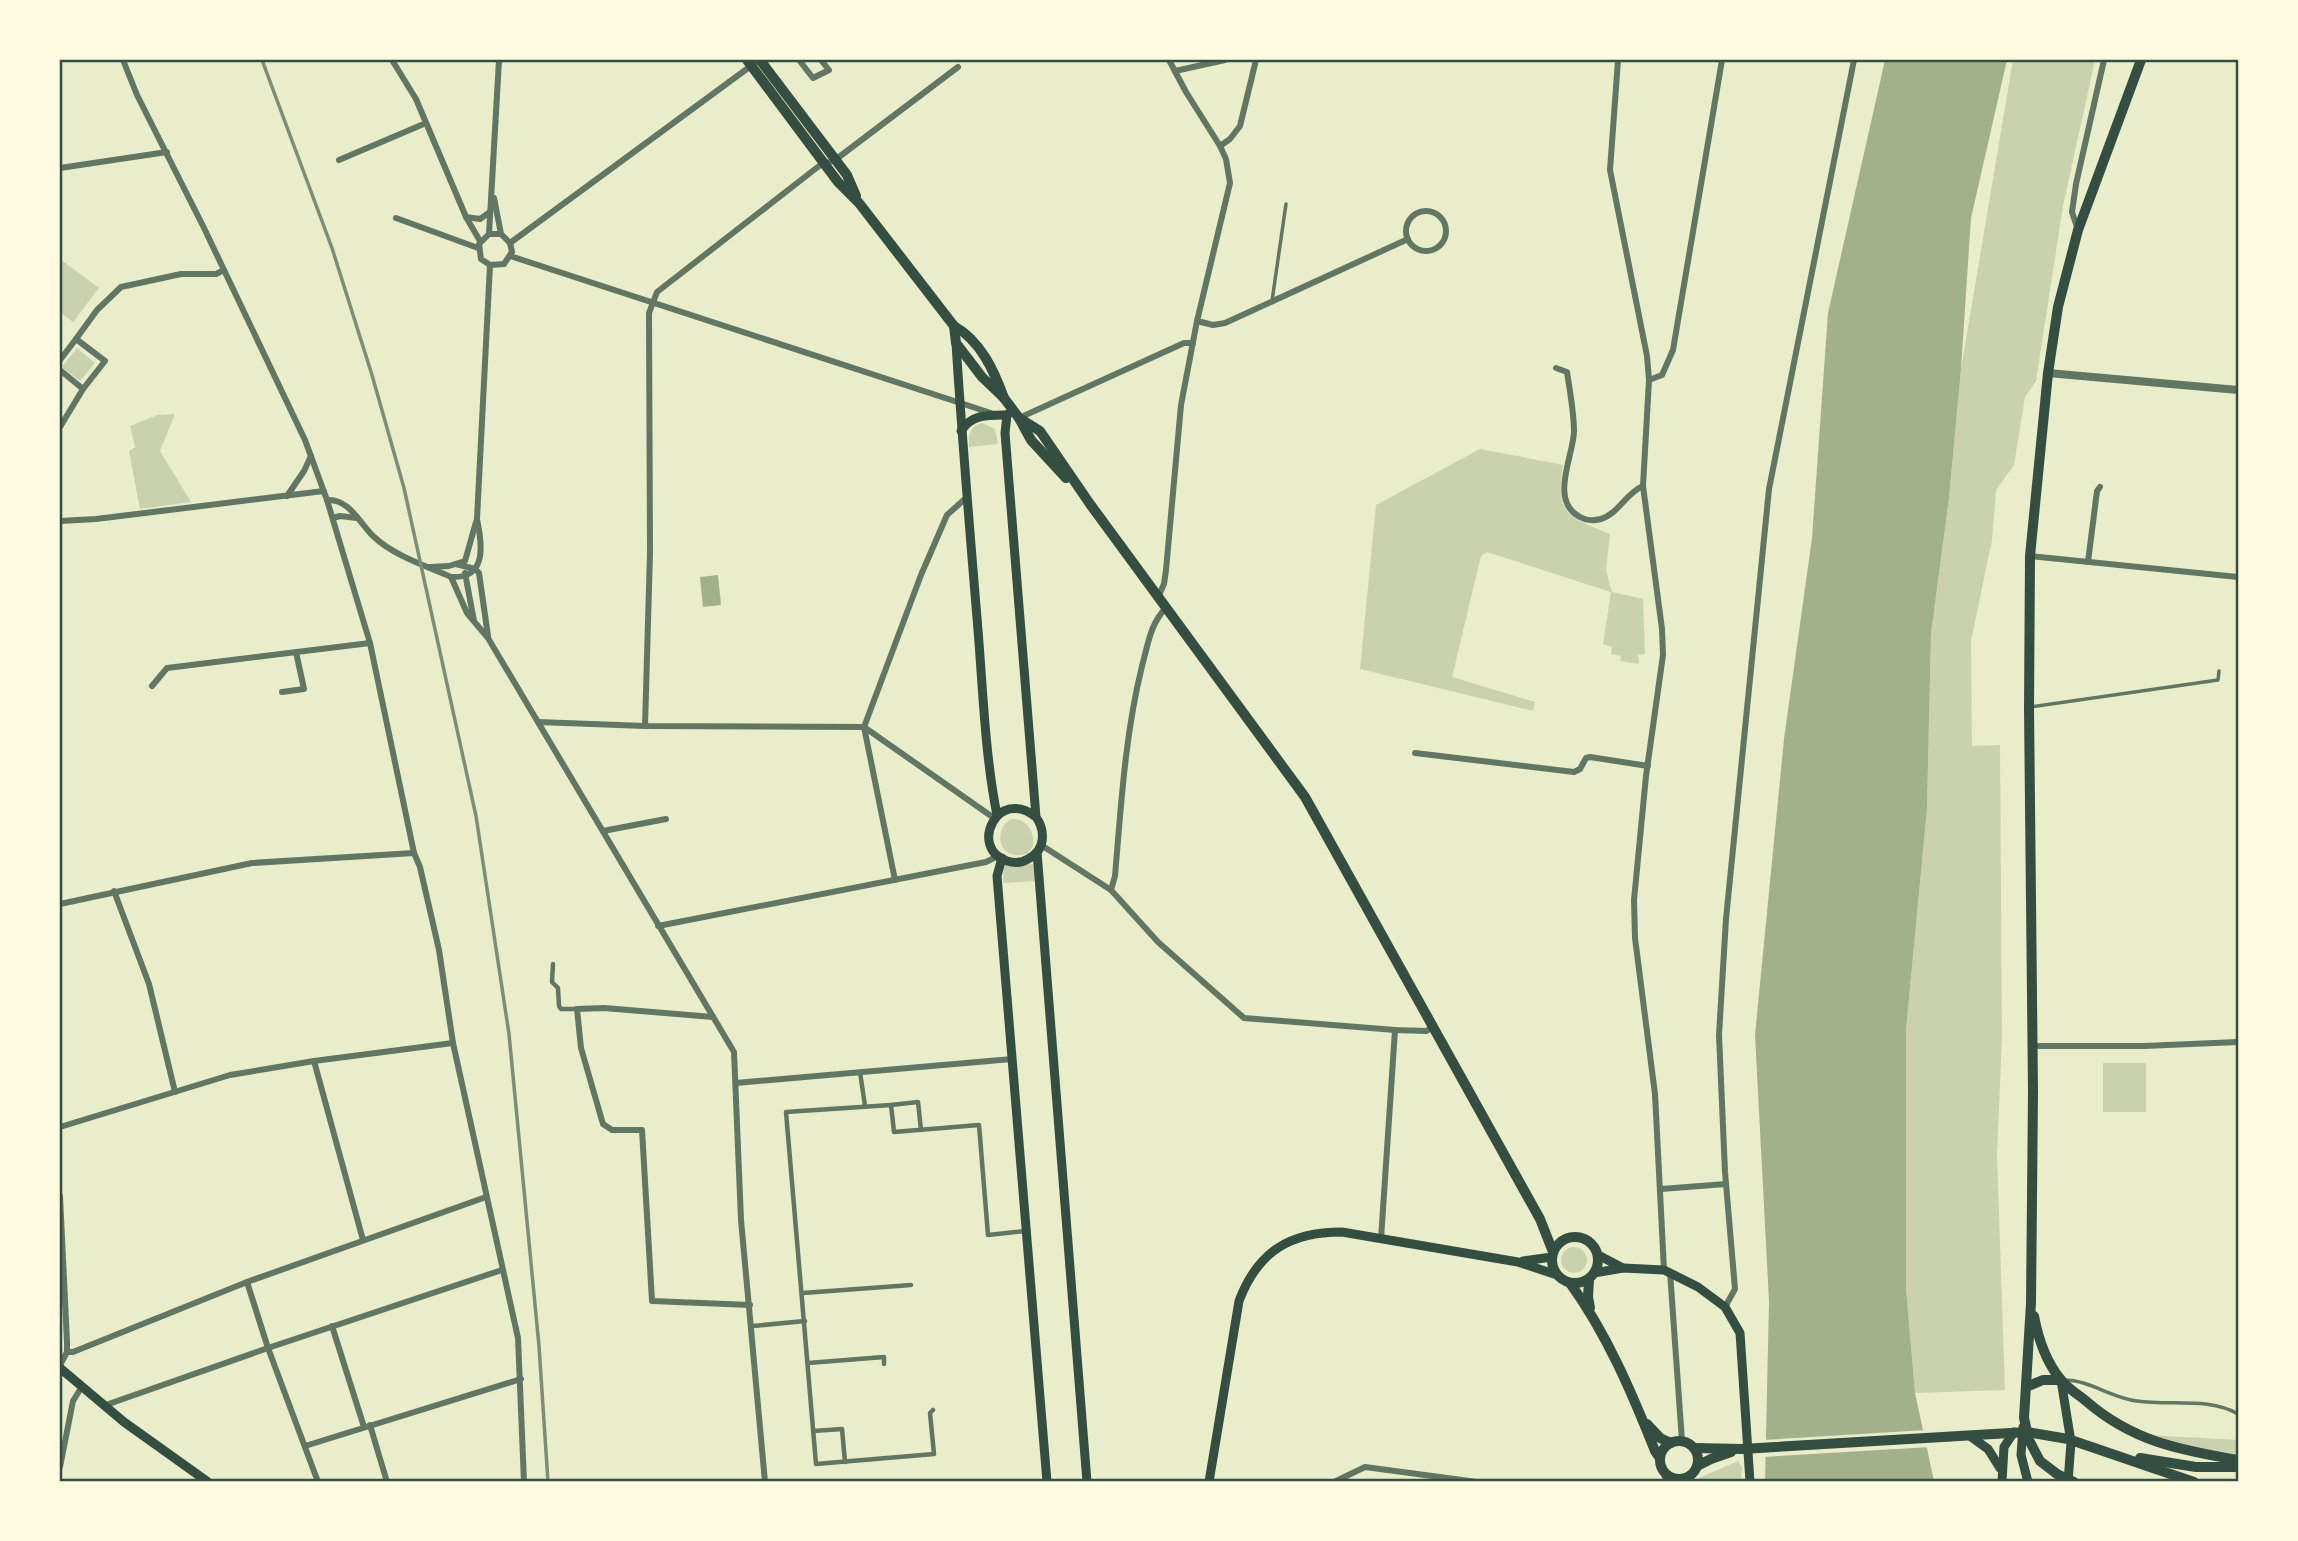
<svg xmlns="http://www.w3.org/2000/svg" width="2298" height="1541" font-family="Literata,serif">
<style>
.green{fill:#cad2ad}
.water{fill:#a3b18a}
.pier{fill:#e9edc9}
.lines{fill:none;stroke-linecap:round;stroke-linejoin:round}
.service{stroke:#617663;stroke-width:3.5}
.pedestrian{stroke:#617663;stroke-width:4.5}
.minor{stroke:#617663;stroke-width:6}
.tertiary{stroke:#617663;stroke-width:8}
.secondary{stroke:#344e41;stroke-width:9}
.primary{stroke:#344e41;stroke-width:10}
.rail{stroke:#7c8e77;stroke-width:3.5}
.neatline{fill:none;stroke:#344e41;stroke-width:2.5}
</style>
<rect width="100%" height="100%" fill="#e9edc9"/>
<!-- green -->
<g class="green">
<polygon points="2013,60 2095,60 2063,206 2036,381 2025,397 2014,465 1996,490 1992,540 1971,641 1972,746 2000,745 2002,1038 1997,1155 2005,1390 1915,1393 1906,1288 1906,1030 1927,809 1931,634 1949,498 1961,369"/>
<polygon points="60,259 99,288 73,322 60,312"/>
<polygon points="77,348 95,363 80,381 62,367"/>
<polygon points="175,414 160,451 191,502 140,509 129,451 135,447 130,426 158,415"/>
<path d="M982,423L995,429L998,444L969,447C969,434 969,427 982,423Z"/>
<path d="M1480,449L1563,465C1555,515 1567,516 1610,534L1606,571L1612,592L1643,599L1645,654L1638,655L1639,664L1620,661L1621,656L1611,654L1612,647L1603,644L1611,592L1487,552L1481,556L1452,677L1535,702L1533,711L1360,669L1376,505Z"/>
<path d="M1012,819C1027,819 1035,832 1033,846L1027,854C995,862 994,826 1012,819Z"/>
<polygon points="1033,864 1037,881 1003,883 1004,866"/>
<rect x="2103" y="1063" width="43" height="49"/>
<circle cx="1574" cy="1260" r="13"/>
<polygon points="2147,1435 2238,1440 2238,1454 2182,1446"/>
<polygon points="1738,1461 1742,1467 1741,1481 1692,1481"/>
</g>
<!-- water -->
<g class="water">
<polygon points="1885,60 2007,60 1971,218 1961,369 1949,498 1931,634 1927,809 1906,1030 1906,1288 1915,1393 1934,1481 1765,1482 1769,1301 1755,1035 1784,739 1812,538 1828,313"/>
<polygon points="718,575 721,605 703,607 700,577"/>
</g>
<!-- pier -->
<polygon class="pier" points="1927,1430 1930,1447 1762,1457 1762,1440"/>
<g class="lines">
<!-- service -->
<g class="service">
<polyline points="343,60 345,60"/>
<polyline points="1272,301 1286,204"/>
<polyline points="2031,707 2218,680 2219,671"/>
<path d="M2064,1380C2090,1380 2111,1398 2137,1401C2170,1406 2209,1397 2238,1414"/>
</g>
<!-- pedestrian -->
<g class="pedestrian">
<polyline points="553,964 552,982 558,988 559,1006 561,1009 577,1009"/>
<polyline points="860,1072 865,1106"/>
<polyline points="891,1105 918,1102 921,1130"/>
<polyline points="803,1293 911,1285"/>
<polyline points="753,1326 805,1321"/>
<polyline points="808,1363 884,1357 884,1364"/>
<polyline points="933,1410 930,1413 934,1454 816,1464 786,1112 891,1105 894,1132 979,1125 988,1235 1026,1231"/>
<polyline points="813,1431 842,1429 845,1462"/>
</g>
<!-- minor -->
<g class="minor">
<polyline points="123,60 137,95 204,228 305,440 327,500 370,643 414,853 420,867 439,950 453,1043 518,1338 524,1482"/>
<polyline points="392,60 416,99 466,217 480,241"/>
<polyline points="799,60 813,78 829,70 821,60"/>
<polyline points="1618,60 1610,170 1647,356 1649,380 1643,486 1662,629 1663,655 1646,776 1634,900 1635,938 1655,1094 1664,1270"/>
<polyline points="1175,71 1225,60"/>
<polyline points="1220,146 1230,139 1240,126 1256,60"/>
<polyline points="339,160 426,123"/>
<polyline points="60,168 167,152"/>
<polyline points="494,198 501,234 510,243 512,252 504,264 490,265 481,259 479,244 489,234 501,234"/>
<circle cx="1426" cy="231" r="20"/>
<polyline points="466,217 480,219 490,212"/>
<polyline points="396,218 478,248"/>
<polyline points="2078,230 2072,212 2076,184 2104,60"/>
<polyline points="489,234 499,60"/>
<polyline points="510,243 759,60"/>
<polyline points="510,256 991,413"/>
<polyline points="1197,321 1213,325 1225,323 1408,239"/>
<polyline points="76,339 97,310 121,287 181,274 216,274 224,270"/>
<polyline points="60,360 76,339 105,361 83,389 60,370"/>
<path d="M1556,368L1567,372C1570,392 1574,412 1574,432C1573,457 1549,501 1580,517C1587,521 1593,521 1601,519C1618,514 1626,493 1643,486"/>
<polyline points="1649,380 1662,375 1673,350 1722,60"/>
<polyline points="1019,418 1184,343 1193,343"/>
<polyline points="60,427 83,389"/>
<polyline points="287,496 304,471 311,456"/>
<path d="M327,500C348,498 360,523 373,536C394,556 426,566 451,577L467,613L488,638L734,1052L741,1220L765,1482"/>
<polyline points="333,518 340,516 357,518"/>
<polyline points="60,521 96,519 324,491"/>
<polyline points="2030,556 2238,577"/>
<polyline points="2088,562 2097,491 2100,487"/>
<polyline points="456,564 475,569 479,573 488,636"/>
<polyline points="430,567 449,566 465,561 476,522"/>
<polyline points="465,573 474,621"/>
<path d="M451,577C488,579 482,543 477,519L490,265"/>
<polyline points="1159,595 1164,584 1166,570 1181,405 1197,321 1230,183 1226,159 1220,146 1186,92 1169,60"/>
<polyline points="152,686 167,668 370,643"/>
<polyline points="282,692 304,689 296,652"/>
<polyline points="538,722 645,726 864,727 994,818"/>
<polyline points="645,726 650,553 649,313 657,292 819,166 835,160 958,67"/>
<polyline points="1415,753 1574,772 1580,769 1586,758 1590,757 1648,766"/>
<polyline points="603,831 666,819"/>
<polyline points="1041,845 1111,890 1158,942 1244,1018 1395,1030 1426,1031 1434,1027"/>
<polyline points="895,880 864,727 921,575 947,515 967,497"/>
<path d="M1111,890L1115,876C1121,806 1125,735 1142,666C1148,645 1150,623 1167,607"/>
<polyline points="114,891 149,984 175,1092"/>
<polyline points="60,904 252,863 414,853"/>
<polyline points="658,926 986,862 998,856"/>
<polyline points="713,1017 604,1008 577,1009 581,1048 603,1124 612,1130 642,1130 652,1301 750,1305"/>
<polyline points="2033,1046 2144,1046 2238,1042"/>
<polyline points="314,1061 363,1240"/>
<polyline points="736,1083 1012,1059"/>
<polyline points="60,1127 230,1075 314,1061 453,1043"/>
<polyline points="1661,1189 1726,1184"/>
<polyline points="60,1196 67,1342 67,1352 60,1365"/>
<polyline points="1381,1239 1395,1030"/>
<polyline points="1670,1272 1682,1441"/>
<polyline points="247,1282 268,1348 318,1482"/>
<polyline points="1725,1307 1735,1289 1725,1172 1719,1035 1726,919 1769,489 1854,60"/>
<polyline points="332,1326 364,1427"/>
<polyline points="67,1352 73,1352 247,1282 486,1197"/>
<polyline points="103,1406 268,1348 502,1270"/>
<polyline points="370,1425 387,1482"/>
<polyline points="305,1446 521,1379"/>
<polyline points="60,1467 73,1401 81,1388"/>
<polyline points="1664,1472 1666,1482"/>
<polyline points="1334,1482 1365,1467 1477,1482"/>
<polyline points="1679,1482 1680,1480"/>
</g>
<!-- tertiary -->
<polyline class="tertiary" points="2048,373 2238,390"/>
<!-- secondary -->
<g class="secondary">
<path d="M956,343C962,439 970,534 978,630C983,691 985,755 997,815"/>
<path d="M1013,410L1007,415L1005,433L1036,817C1046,831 1045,851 1028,859C1022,863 1014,863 1007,861C968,848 998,786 1036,817"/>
<path d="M961,431C972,414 988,415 1007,415"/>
<polyline points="1037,852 1087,1482"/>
<polyline points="1002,858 997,876 1047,1482"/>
<polyline points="1598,1255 1621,1267"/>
<polyline points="1523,1261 1552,1257"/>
<polyline points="1594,1273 1623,1268 1664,1270 1698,1287 1725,1307 1740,1333 1750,1482"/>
<polyline points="60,1368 124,1422 208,1482"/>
<polyline points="2061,1380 2071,1442 2068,1482"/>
<polyline points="2023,1427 2021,1455 2028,1482"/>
<polyline points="1970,1436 1988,1449 2000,1468"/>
<path d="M1209,1482L1239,1301C1258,1251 1290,1232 1342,1232L1518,1262L1557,1275"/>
<polyline points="2002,1482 2004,1447 2014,1432"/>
</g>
<!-- primary -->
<g class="primary">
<path d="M747,60L838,182L859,203L954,326C981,341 994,371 1004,398"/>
<polyline points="760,60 847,175 856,196"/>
<polyline points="954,326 956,343 982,377 1004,398 1019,418 1031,440 1066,478"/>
<polyline points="1019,418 1040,431 1090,504 1305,797 1540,1219 1553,1252"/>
<circle cx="1575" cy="1260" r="23"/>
<polyline points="1589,1279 1588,1297 1590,1308"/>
<path d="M1570,1283C1607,1334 1632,1393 1655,1451L1660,1458"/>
<path d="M2034,1316C2038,1338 2047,1363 2061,1380C2067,1388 2078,1394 2086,1401C2132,1441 2179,1450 2238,1460"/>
<polyline points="2026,1387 2043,1380 2061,1380"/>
<polyline points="1647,1424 1660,1438 1671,1443"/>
<circle cx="1679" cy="1460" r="19"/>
<polyline points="1694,1448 1742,1449 2027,1432 2068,1439 2194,1482"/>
<polyline points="2140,1458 2196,1467 2238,1467"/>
<polyline points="1697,1466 1711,1459 1731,1452"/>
<polyline points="2074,1482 2057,1474 2040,1461 2029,1440 2024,1418 2031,1303 2033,1092 2029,708 2030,556 2048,373 2058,307 2078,230 2141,60"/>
</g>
<!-- rail -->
<polyline class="rail" points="262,60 332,248 372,375 404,488 476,816 509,1034 539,1346 548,1482"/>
</g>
<!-- border -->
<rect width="2298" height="1541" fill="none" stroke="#fefae0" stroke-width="122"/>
<rect x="61" y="61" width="2176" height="1419" class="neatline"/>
</svg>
